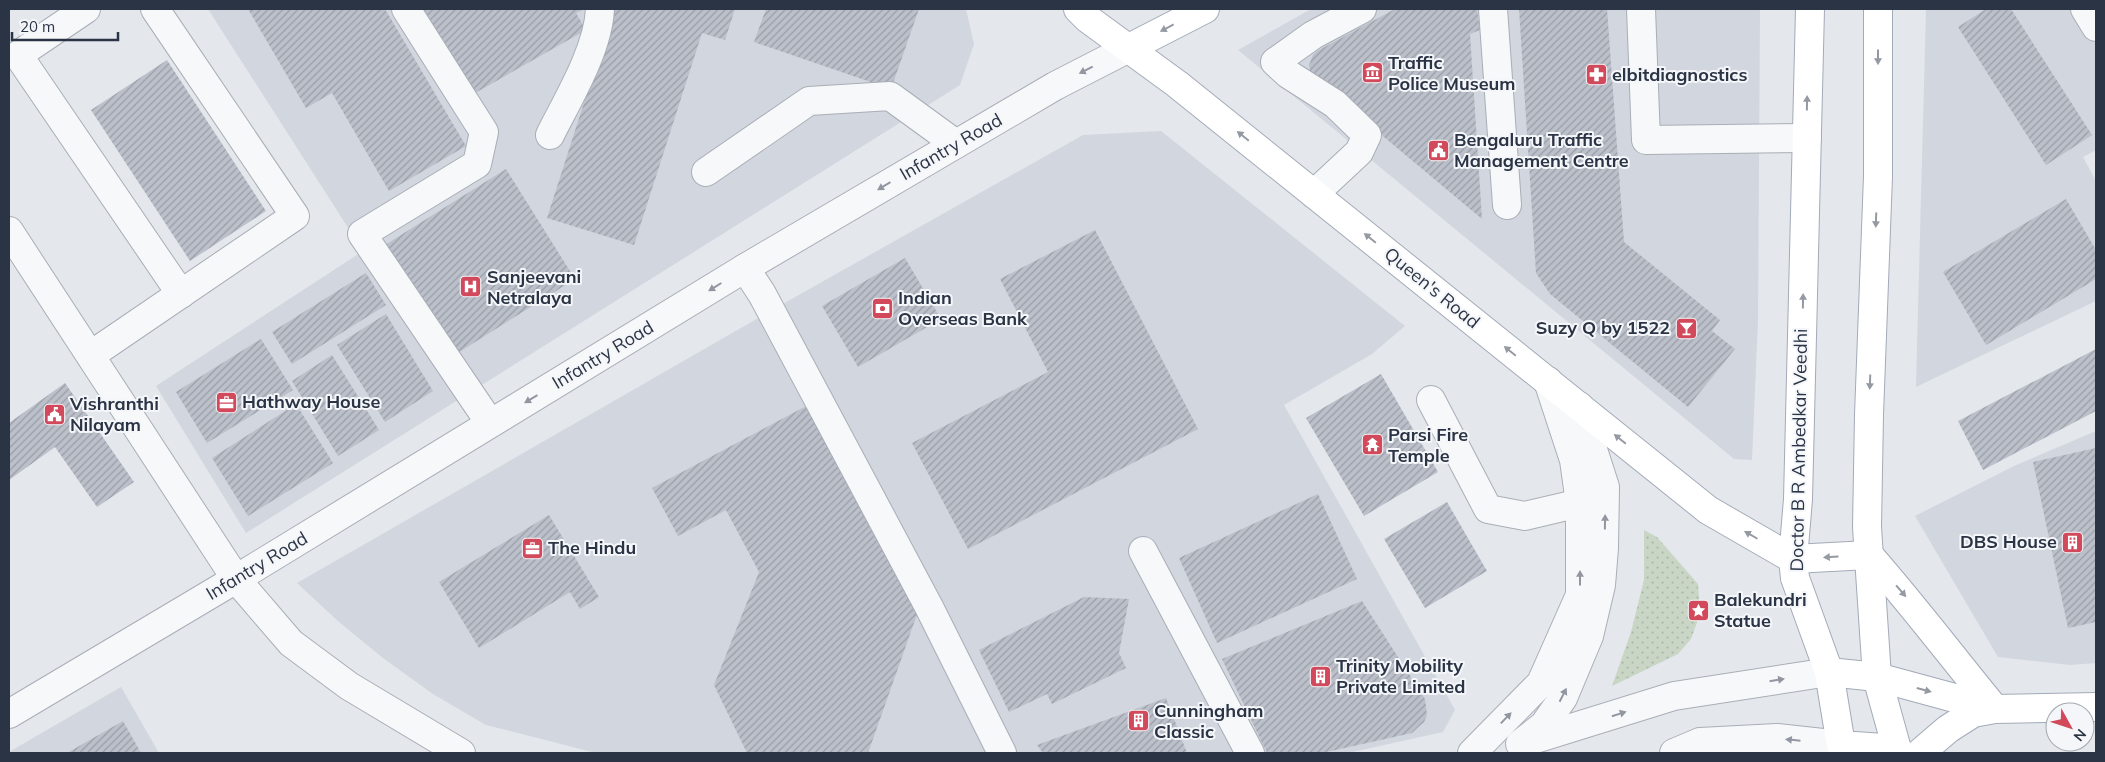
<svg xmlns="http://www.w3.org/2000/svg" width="2105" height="762" font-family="Mulish,sans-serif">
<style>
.built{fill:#d2d6de}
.grass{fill:url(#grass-dots)}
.building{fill:url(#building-hatch)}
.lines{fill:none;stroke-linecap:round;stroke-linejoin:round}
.minor-casing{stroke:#a9aeb7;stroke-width:30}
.major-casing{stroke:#a3abb8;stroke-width:30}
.minor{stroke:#f7f8fa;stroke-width:28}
.major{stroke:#fff;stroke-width:28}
.oneway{fill:#959aa2}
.oneway2{fill:#9196a0}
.labels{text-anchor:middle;stroke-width:4;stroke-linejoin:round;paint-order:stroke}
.poi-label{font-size:18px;font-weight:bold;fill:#2b3445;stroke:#f4f6f9;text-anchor:start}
.street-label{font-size:18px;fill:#2b3445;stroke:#f4f6f9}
</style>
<defs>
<pattern id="grass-dots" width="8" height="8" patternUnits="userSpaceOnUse" patternTransform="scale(1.25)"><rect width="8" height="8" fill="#c9d6c5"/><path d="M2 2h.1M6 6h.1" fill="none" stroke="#adb8ab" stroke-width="1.8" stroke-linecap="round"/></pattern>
<pattern id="building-hatch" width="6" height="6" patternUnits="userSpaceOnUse" patternTransform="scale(1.25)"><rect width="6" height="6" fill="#bbc0ca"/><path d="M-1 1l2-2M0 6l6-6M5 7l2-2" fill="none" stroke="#989da6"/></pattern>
</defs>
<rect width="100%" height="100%" fill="#e4e7ec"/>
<!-- built -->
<g class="built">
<polygon points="208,9 966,9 974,44 960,85 246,533 156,386 363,251"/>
<polygon points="1311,9 1760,9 1758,319 1752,460 1734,459 1238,50"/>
<polygon points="1926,9 2096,9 2096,150 2083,157 2096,181 2096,301 1916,387"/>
<polygon points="1161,131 1405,326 1372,354 1284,405 1455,710 1443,732 1348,753 596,753 486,725 433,694 383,658 339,622 297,583 781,305 1083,135"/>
<polygon points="2096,431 2096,663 2070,665 1998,657 1915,516 2014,466"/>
<polygon points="121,687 159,753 9,753 9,752"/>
</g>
<!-- grass -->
<polygon class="grass" points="1644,530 1657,537 1698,584 1700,614 1691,639 1678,654 1612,686 1631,632 1644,580"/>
<!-- building -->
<g class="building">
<polygon points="248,9 385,9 466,146 389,191 332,93 306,108"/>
<polygon points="419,9 584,9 576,13 586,30 468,97"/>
<polygon points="614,9 735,9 725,40 702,33 634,245 547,218"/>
<polygon points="766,9 919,9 891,89 754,42"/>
<polygon points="1395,9 1477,9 1480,30 1470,34 1482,219 1311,76 1309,65 1313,55 1317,51"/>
<polygon points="1519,9 1607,9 1624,242 1720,320 1712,331 1735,349 1688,407 1550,294 1536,273"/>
<polygon points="1986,9 2011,9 2092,135 2046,165 1958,27"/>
<polygon points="167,60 266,211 190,261 91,110"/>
<polygon points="506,169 575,279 453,356 385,245"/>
<polygon points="2066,199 2096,250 2096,279 1986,345 1943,272"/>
<polygon points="1095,230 1198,429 968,549 912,443 1048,372 1000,279"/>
<polygon points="905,258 941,319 858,367 822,306"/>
<polygon points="366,273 386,305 292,364 272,332"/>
<polygon points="386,314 433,391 385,422 337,345"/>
<polygon points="261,339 293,390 207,443 176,392"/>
<polygon points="2096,349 2096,411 1983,470 1958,421"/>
<polygon points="332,355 379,430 338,456 292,381"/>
<polygon points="1381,374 1438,472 1364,516 1306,418"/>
<polygon points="65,383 134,482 97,507 55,447 9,480 9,423"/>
<polygon points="812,403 920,606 868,753 747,753 714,685 759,572 726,510 678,536 652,488"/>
<polygon points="296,404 333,463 248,516 212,458"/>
<polygon points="2096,448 2096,622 2068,628 2033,462"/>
<polygon points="1318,494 1357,579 1217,643 1179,558"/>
<polygon points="1447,502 1487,571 1425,608 1384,539"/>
<polygon points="549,515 599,597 580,609 570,592 479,648 439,582"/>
<polygon points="1084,597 1129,599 1119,653 1126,668 1052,704 1047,694 1009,712 979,650"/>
<polygon points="1362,601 1425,699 1427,715 1424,722 1412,733 1322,753 1267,753 1222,659"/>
<polygon points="1166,698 1187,753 1043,753 1037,745"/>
<polygon points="123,721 141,753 67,753"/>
</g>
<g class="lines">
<defs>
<g id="minor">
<polyline points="86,9 18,55 181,294"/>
<polyline points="406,9 484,132 477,164 362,234 490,423"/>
<polyline points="1493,9 1507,205"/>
<polyline points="1641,9 1646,140 1807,138"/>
<polyline points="2085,9 2096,27"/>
<path d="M550,135C568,99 598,50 600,9"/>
<polyline points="706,172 809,101 890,96 956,144"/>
<polyline points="1314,194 1359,152 1367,135 1335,104 1288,74 1275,62 1313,35 1362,9"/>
<polyline points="9,231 236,579 291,643 349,686 461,753"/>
<polyline points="745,268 762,294 929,607 1002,753"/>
<polyline points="91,355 295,216 155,9"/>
<polyline points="1431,400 1488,509 1525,516 1580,503"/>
<polyline points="1143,551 1250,753"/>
<polyline points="9,714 236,579 745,268 1055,86 1129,48"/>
<polyline points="1526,742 1674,696 1829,672"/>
<polyline points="1520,744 1544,725 1563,698 1589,636 1601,585 1604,548 1605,487 1579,406"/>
<polyline points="1472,753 1541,683 1580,595 1580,503 1574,460 1548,381"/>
<polyline points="1674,753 1700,742 1777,738 1841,745"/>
</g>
<g id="major">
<polyline points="1078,9 1088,19 1177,84 1708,510 1793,559"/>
<polyline points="1810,9 1798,499 1793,559 1795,578 1829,672 1841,745 1897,749"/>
<polyline points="1878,9 1878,176 1869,415 1867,527 1877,677 1898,753"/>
<polyline points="1129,48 1205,9"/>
<path d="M1869,555C1913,605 1953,658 1995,709"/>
<polyline points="1793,559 1869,555"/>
<polyline points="1829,672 1877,677 1995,709 2096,707"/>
<polyline points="1920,753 1948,729 1973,713 1995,709"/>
</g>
</defs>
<!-- minor casing -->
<use href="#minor" class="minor-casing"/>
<!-- major casing -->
<use href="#major" class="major-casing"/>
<!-- minor -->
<use href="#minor" class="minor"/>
<!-- major -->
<use href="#major" class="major"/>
</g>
<!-- one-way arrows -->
<defs><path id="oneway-solid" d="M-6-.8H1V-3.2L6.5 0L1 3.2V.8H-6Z" transform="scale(1.25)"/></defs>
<g class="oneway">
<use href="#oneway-solid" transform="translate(1167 28) rotate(152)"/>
<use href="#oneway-solid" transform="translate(1878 57) rotate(90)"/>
<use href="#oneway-solid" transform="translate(1807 103) rotate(-89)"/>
<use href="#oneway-solid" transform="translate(1243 136) rotate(-141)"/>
<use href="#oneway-solid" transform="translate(1876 220) rotate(92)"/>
<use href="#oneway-solid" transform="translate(1370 238) rotate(-141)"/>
<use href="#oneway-solid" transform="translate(1803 301) rotate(-89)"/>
<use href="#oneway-solid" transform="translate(1510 351) rotate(-141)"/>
<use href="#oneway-solid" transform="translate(1870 382) rotate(92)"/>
<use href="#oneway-solid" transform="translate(1620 439) rotate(-141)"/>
<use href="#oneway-solid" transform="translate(1751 535) rotate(-150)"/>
<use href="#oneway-solid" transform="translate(1831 557) rotate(176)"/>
<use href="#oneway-solid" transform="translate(1901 591) rotate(49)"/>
<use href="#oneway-solid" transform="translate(1924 690) rotate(15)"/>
</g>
<g class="oneway2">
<use href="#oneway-solid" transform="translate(1086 70) rotate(153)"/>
<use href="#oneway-solid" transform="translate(884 186) rotate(149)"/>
<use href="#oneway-solid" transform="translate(715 287) rotate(148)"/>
<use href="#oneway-solid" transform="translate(531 399) rotate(149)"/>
<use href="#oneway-solid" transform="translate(1605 522) rotate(-89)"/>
<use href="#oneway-solid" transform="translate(1580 578) rotate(-90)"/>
<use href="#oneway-solid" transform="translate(1777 680) rotate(-9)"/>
<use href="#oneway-solid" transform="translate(1563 695) rotate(-63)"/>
<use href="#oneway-solid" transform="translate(1619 714) rotate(-18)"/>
<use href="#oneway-solid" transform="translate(1506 718) rotate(-46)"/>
<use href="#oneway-solid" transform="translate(1793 740) rotate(-174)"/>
</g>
<!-- icons -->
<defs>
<symbol id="museum-square" viewBox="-11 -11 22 22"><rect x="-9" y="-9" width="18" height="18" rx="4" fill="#d1495b" stroke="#f4f6f9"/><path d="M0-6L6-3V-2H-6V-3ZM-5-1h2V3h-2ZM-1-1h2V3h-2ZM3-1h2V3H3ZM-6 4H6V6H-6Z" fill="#fff"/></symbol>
<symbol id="pharmacy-square" viewBox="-11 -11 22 22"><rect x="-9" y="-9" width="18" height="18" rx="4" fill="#d1495b" stroke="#f4f6f9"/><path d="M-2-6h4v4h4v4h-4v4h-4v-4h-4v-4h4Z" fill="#fff"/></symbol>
<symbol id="civic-square" viewBox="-11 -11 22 22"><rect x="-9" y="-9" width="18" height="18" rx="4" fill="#d1495b" stroke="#f4f6f9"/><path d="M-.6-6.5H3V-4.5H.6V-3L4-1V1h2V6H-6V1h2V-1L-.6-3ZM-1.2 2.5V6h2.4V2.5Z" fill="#fff"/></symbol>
<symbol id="hospital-square" viewBox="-11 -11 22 22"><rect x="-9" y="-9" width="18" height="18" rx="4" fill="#d1495b" stroke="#f4f6f9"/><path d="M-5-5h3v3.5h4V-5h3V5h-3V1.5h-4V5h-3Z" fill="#fff"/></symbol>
<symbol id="bank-square" viewBox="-11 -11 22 22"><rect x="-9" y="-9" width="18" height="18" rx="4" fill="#d1495b" stroke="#f4f6f9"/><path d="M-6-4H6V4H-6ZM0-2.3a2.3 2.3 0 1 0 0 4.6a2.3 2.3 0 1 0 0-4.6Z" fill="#fff"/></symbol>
<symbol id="bar-square" viewBox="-11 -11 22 22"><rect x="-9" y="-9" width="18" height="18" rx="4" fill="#d1495b" stroke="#f4f6f9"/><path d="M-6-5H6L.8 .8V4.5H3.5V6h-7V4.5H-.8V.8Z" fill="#fff"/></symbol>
<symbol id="office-square" viewBox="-11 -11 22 22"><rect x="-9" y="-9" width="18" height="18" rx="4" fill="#d1495b" stroke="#f4f6f9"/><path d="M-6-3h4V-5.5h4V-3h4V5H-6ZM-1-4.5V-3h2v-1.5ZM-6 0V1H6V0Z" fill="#fff"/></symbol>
<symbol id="temple-square" viewBox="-11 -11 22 22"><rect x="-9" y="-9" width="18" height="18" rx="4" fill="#d1495b" stroke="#f4f6f9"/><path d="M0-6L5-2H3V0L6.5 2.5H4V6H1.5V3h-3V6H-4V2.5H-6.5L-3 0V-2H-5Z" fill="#fff"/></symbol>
<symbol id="building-square" viewBox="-11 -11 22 22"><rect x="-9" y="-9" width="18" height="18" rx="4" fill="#d1495b" stroke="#f4f6f9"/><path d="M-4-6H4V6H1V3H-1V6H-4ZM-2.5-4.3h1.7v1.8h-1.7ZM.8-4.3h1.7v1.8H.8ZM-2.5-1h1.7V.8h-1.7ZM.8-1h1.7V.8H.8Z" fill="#fff"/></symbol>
<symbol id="sight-square" viewBox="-11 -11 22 22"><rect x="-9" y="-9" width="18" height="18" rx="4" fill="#d1495b" stroke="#f4f6f9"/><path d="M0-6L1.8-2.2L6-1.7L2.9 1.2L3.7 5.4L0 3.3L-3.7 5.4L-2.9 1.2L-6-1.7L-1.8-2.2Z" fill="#fff"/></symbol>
</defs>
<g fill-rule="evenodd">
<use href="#museum-square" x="1360" y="60" width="25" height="25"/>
<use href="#pharmacy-square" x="1584" y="62" width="25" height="25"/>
<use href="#civic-square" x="1426" y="138" width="25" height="25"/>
<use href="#hospital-square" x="458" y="274" width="25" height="25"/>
<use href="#bank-square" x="870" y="296" width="25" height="25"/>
<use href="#bar-square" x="1674" y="316" width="25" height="25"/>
<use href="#office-square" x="214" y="390" width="25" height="25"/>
<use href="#civic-square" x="42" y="402" width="25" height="25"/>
<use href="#temple-square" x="1360" y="432" width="25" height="25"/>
<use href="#building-square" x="2060" y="530" width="25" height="25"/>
<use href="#office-square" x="520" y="536" width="25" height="25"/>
<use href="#sight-square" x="1686" y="598" width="25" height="25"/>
<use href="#building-square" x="1308" y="664" width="25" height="25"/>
<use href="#building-square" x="1126" y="708" width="25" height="25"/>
</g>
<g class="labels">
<!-- poi labels -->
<g class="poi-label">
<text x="1388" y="69">Traffic<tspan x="1388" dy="21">Police Museum</tspan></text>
<text x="1612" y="81">elbitdiagnostics</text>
<text x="1454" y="146">Bengaluru Traffic<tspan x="1454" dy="21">Management Centre</tspan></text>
<text x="487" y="283">Sanjeevani<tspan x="487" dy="21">Netralaya</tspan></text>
<text x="898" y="304">Indian<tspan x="898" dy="21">Overseas Bank</tspan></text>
<text x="1670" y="334" text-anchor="end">Suzy Q by 1522</text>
<text x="242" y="408">Hathway House</text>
<text x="70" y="410">Vishranthi<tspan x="70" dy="21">Nilayam</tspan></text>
<text x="1388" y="441">Parsi Fire<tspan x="1388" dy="21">Temple</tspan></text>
<text x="2057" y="548" text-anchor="end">DBS House</text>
<text x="548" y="554">The Hindu</text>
<text x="1714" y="606">Balekundri<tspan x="1714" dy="21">Statue</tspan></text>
<text x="1336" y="672">Trinity Mobility<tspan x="1336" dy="21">Private Limited</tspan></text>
<text x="1154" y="717">Cunningham<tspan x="1154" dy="21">Classic</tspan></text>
</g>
<!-- street labels -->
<g class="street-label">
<text transform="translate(951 147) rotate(-30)" y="6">Infantry Road</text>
<text transform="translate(1432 288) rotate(39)" y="6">Queen's Road</text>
<text transform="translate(603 355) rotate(-31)" y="6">Infantry Road</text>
<text transform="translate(1799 450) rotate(-89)" y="6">Doctor B R Ambedkar Veedhi</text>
<text transform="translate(257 566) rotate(-31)" y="6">Infantry Road</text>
</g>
</g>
<!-- border -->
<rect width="2105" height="762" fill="none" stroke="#2b3445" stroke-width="20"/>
<!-- north arrow -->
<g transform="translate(2070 727) rotate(130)"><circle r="24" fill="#f4f6f9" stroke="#a4a8b1"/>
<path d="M0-4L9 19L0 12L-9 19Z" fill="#d1495b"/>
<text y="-8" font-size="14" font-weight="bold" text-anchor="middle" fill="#2b3445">N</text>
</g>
<!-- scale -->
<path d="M12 32v8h106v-8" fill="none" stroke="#2b3445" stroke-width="2.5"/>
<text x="20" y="32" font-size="15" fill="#2b3445" stroke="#f4f6f9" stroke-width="4" paint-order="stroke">20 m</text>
</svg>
